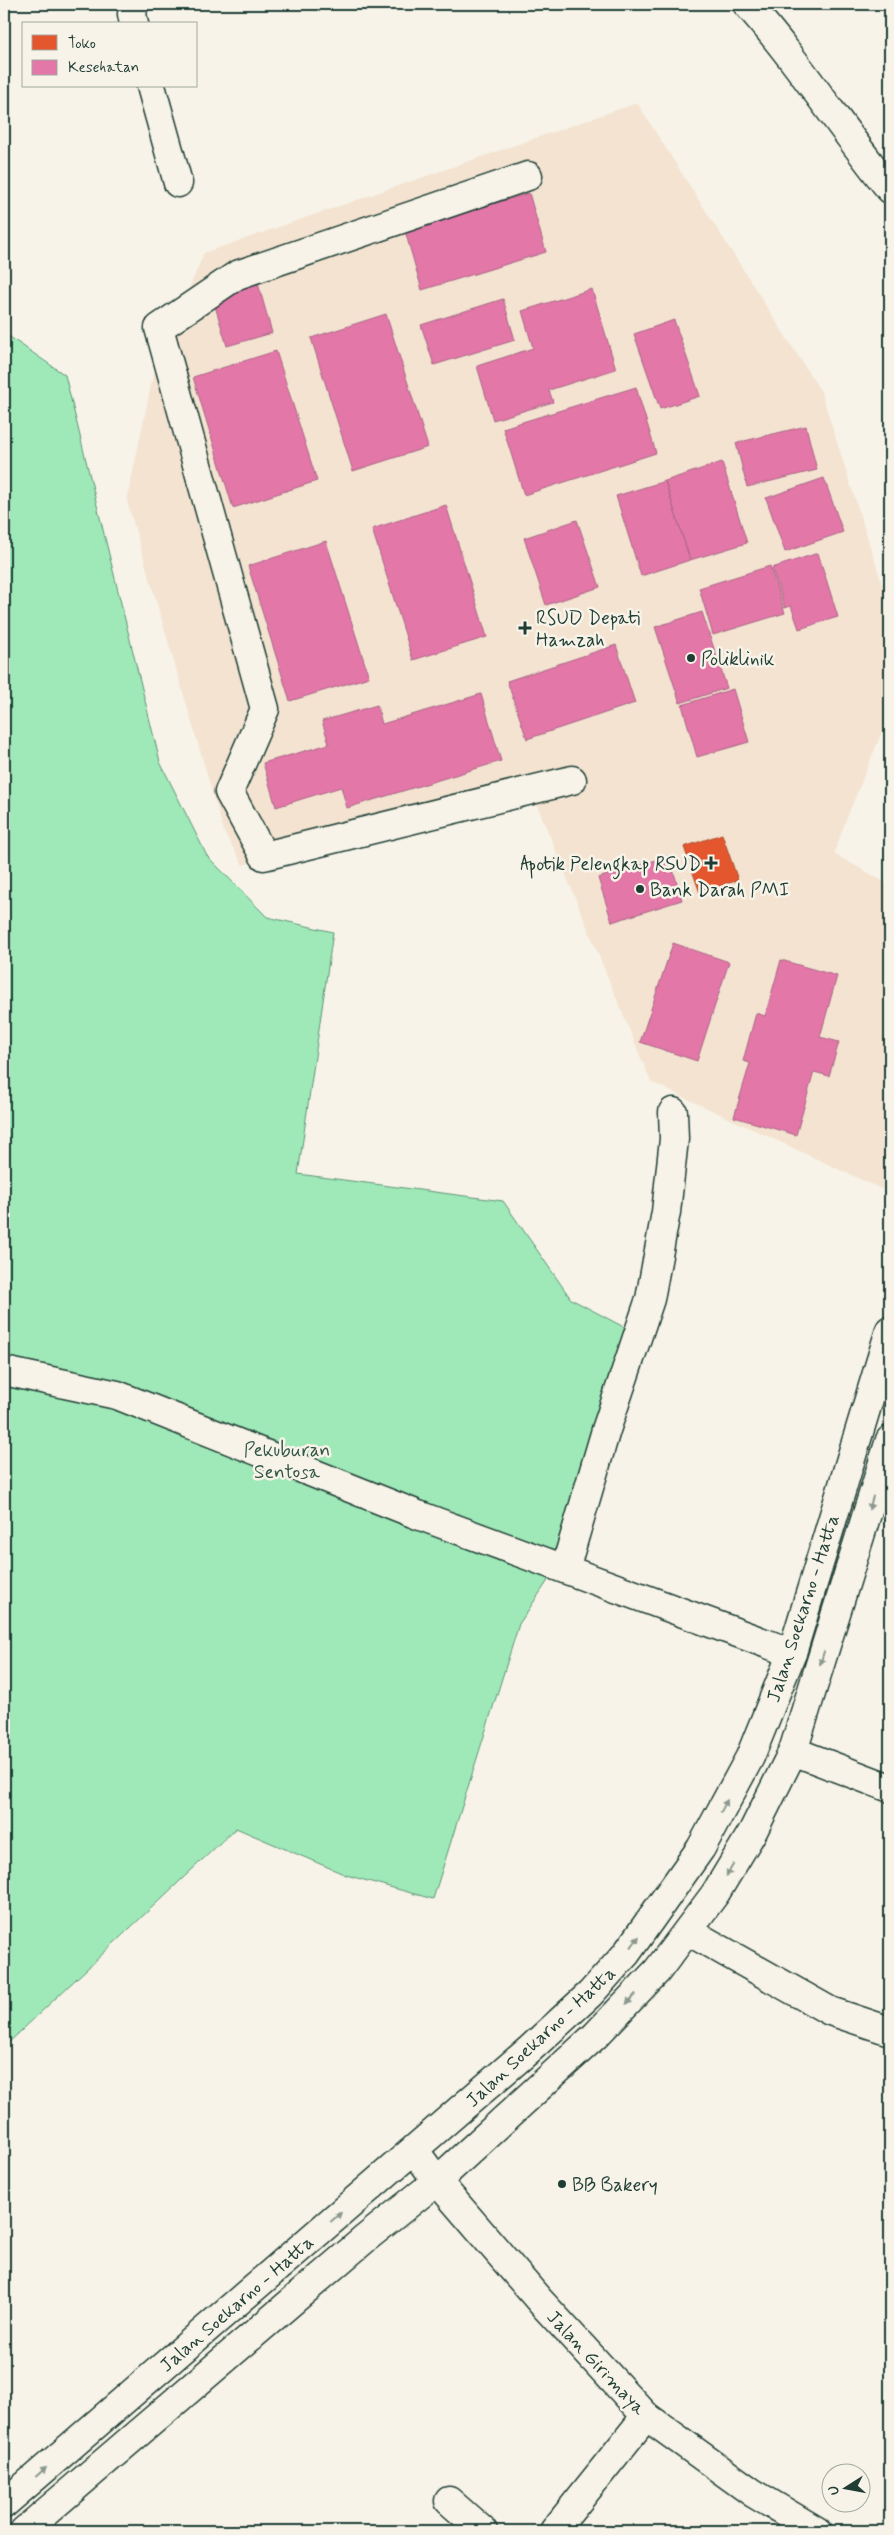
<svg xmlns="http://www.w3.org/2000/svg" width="894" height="2535" font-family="Mynerve,sans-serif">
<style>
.built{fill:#f3e3d0}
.green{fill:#9fe9b8;stroke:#5f9376}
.shops{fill:#e4572e;stroke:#a94f30}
.health{fill:#e377a8;stroke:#a86685}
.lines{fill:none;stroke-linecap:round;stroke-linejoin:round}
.minor-casing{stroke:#1f3d34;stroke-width:31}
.highway-casing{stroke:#1f3d34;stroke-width:31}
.minor{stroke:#f7f3e8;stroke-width:28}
.highway{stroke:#f7f3e8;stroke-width:28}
.oneway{fill:#8b988e}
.poi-dot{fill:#1f3d34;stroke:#f7f3e8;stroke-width:2}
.labels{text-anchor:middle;stroke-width:5;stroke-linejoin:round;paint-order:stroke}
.poi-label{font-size:19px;fill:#1f3d34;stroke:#f7f3e8;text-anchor:start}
.park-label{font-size:19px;fill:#325748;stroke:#f7f3e8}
.street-label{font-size:19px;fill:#1f3d34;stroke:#f7f3e8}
</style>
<rect width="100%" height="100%" fill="#f7f3e8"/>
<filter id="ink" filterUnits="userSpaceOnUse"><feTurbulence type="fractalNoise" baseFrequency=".02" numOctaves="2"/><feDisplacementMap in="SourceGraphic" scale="10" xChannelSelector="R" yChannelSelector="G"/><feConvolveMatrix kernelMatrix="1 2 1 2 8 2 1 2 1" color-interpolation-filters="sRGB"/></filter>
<g filter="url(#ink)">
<!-- built -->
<polygon class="built" points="637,103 821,392 883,587 890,669 890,712 845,822 834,854 890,885 890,1193 651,1082 526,778 243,865 224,832 127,501 153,376 204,253"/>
<!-- green -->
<polygon class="green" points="4,333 65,375 160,762 207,856 267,917 333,932 298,1174 503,1201 571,1299 635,1333 547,1582 519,1624 433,1899 346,1875 236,1828 4,2047"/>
<!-- shops -->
<polygon class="shops" points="722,834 738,880 700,893 684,847"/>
<!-- health -->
<g class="health">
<polygon points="529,193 546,252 422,290 405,231"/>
<polygon points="258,283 272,333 227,346 212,296"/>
<polygon points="592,289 616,369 549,390 553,402 493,420 477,366 533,348 522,311"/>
<polygon points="503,299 515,340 434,365 421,325"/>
<polygon points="386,314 428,447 353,471 311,338"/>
<polygon points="674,320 700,396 660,409 634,334"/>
<polygon points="276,351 317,481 233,508 193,377"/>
<polygon points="636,387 656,453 524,495 503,428"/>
<polygon points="806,426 817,470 747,487 736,443"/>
<polygon points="722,462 747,543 690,560 665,481"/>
<polygon points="824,478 843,532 785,552 766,498"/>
<polygon points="665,481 690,560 641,576 616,496"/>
<polygon points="446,505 487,637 413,660 372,529"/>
<polygon points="577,520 600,587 546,605 524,538"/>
<polygon points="326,541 369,677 290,701 248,566"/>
<polygon points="818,553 838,617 799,629 791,606 785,608 772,568"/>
<polygon points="770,566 785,613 713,635 699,588"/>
<polygon points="702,612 727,688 680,703 655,627"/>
<polygon points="616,645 635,703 527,739 507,681"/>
<polygon points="733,689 749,742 697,757 682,705"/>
<polygon points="481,694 501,761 347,808 341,787 276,807 263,763 329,744 322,721 377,705 382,724"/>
<polygon points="669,856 682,900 612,922 598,878"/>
<polygon points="673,943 729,962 697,1061 640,1042"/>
<polygon points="781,960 837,976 820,1037 839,1042 829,1076 814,1072 796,1135 734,1117 750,1063 743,1061 756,1013 765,1016"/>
</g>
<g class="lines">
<defs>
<g id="minor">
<path d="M747,4C799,62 841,129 890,189"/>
<polyline points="134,24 132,14 134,4"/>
<polyline points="151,86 178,183"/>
<polyline points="528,176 237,275 159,328 265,709 229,792 264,856 572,780"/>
<polyline points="4,1371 117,1395 418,1515 792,1653"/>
<polyline points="565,1569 606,1430 650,1299 666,1212 674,1139 673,1112"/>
<polyline points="793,1751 890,1788"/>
<polyline points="688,1931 830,2011 890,2031"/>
<polyline points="415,2151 437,2181 540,2301 646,2416 753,2493 817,2531"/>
<polyline points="449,2501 483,2531"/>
<polyline points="554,2531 646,2416"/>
</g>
<g id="highway">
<polyline points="4,2504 530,2049 590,1994 626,1954 701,1848 750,1757 792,1653 890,1330"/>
<polyline points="24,2531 366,2238 437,2181 596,2035 657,1971 715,1894 753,1831 793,1751 890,1440"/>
</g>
</defs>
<!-- minor casing -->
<use href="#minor" class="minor-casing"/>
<!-- highway casing -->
<use href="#highway" class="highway-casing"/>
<!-- minor -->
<use href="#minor" class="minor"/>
<!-- highway -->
<use href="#highway" class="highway"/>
</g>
<!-- one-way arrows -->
<defs><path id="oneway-solid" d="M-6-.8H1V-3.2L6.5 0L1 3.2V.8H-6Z" transform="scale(1.25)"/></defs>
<g class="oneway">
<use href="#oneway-solid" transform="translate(871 1503) rotate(107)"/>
<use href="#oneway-solid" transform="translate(822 1658) rotate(107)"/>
<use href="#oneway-solid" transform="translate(724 1806) rotate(-62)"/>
<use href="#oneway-solid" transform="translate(730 1870) rotate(121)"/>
<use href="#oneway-solid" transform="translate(635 1942) rotate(-54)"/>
<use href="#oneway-solid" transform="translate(631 1999) rotate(133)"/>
<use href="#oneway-solid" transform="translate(336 2217) rotate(-41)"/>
<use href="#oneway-solid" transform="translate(41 2472) rotate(-41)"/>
</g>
</g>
<!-- markers -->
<g class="poi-dot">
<path d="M522.5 620.5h5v5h5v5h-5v5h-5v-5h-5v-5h5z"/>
<circle cx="691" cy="658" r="5"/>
<path d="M708.5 855.5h5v5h5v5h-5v5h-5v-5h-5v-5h5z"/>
<circle cx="640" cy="889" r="5"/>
<circle cx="562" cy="2184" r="5"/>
</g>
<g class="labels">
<!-- poi labels -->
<g class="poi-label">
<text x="536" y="624">RSUD Depati<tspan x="536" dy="22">Hamzah</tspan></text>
<text x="701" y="665">Poliklinik</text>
<text x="701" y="870" text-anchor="end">Apotik Pelengkap RSUD</text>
<text x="650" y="896">Bank Darah PMI</text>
<text x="572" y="2191">BB Bakery</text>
</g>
<!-- park labels -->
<g class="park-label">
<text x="287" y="1456">Pekuburan<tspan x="287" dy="22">Sentosa</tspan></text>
</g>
<!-- street labels -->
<g class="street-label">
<text transform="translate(802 1608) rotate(-72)" y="7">Jalan Soekarno - Hatta</text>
<text transform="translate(540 2036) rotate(-43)" y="7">Jalan Soekarno - Hatta</text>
<text transform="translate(236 2303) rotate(-41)" y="7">Jalan Soekarno - Hatta</text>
<text transform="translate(597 2362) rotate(47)" y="7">Jalan Girimaya</text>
</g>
</g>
<!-- margin -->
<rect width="894" height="2535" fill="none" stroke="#f7f3e8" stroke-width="20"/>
<rect x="10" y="10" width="874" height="2515" fill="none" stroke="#1f3d34" stroke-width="2" filter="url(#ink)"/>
<!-- legend -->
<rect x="22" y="22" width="175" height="65" fill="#f7f3e8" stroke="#a1aaa0"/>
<rect x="32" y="35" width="25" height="15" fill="#e4572e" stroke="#a1aaa0"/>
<text x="68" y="48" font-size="15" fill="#1f3d34">Toko</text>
<rect x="32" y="60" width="25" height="15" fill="#e377a8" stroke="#a1aaa0"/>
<text x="68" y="72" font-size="15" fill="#1f3d34">Kesehatan</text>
<!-- north arrow -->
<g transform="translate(846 2488) rotate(259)"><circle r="24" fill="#f7f3e8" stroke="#a1aaa0"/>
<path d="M0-4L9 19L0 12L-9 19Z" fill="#1f3d34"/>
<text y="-8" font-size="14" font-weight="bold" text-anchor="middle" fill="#1f3d34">U</text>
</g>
</svg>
